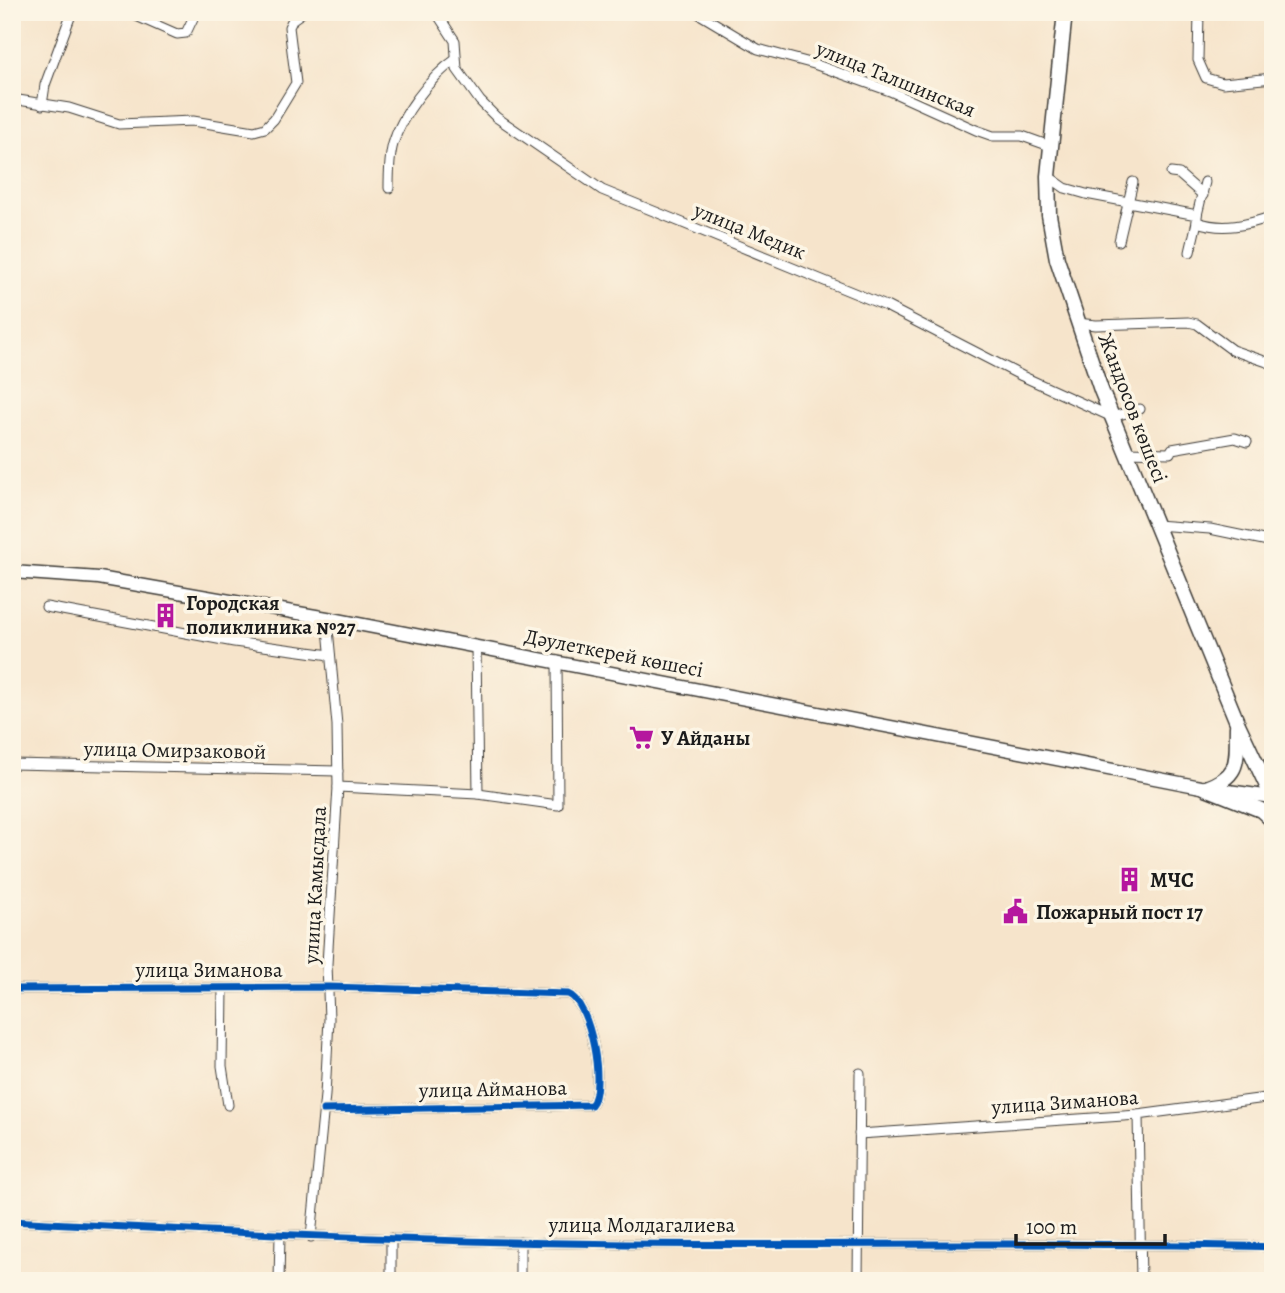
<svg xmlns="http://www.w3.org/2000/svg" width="1285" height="1293" font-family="Alegreya,serif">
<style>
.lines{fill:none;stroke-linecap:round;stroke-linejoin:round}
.minor-casing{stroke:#3d3a36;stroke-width:11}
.secondary-casing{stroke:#3d3a36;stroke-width:15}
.primary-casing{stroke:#3d3a36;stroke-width:17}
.minor{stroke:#fff;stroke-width:9}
.secondary{stroke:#fff;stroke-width:12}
.primary{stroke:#fff;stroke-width:14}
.cycleway-casing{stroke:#fcf5e5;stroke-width:11}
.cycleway{stroke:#0057b8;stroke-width:7}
.labels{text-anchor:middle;stroke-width:7;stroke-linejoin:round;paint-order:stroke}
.street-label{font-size:21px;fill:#1c1c1c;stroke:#fcf5e5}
.poi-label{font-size:21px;font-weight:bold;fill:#1c1c1c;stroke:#fcf5e5;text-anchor:start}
</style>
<rect width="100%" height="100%" fill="#fcf5e5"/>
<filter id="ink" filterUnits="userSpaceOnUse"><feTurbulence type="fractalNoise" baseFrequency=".0143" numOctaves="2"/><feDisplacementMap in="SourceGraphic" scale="14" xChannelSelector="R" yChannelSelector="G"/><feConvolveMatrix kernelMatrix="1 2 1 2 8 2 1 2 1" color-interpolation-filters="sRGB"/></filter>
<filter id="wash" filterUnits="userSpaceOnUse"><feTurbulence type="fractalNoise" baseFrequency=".00686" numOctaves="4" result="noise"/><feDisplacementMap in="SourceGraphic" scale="28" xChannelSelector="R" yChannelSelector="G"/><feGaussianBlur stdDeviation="1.57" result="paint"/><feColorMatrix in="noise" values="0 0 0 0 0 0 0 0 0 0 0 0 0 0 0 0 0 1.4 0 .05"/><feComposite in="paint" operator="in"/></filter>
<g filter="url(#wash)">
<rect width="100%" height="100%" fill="#f6e4cb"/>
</g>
<g filter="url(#ink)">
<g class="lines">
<defs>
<g id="minor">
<polyline points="127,12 177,34 186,33 196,12"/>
<polyline points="436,12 455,41 457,69 480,101 496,117 602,190 886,306 1022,376 1112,417 1140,409"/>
<polyline points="696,12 758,49 814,64 890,91 976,130 993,136 1022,136 1050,146"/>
<polyline points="1199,12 1198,60 1206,78 1223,83 1273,78"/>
<polyline points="12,99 69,108 119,124 193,121 254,131 265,128 274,119 296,83 289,27 293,19 303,12"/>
<polyline points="42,105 45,85 72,12"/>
<polyline points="1171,173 1179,174 1203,195"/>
<path d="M1048,176L1065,188L1086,194L1197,215V222C1223,231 1248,225 1273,216"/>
<path d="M389,188C389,174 389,158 393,144C401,116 431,76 455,60"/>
<polyline points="1197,215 1205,182"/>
<polyline points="1119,241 1133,182"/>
<polyline points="1190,252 1197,222"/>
<polyline points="1077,323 1096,325 1188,322 1197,324 1232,350 1273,364"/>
<polyline points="1126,452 1170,453 1172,449 1235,438 1247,442"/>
<polyline points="1156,525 1210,529 1273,542"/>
<polyline points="46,607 234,642 330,655"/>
<polyline points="476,646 478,794"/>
<polyline points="12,764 338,771"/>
<polyline points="338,787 478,794 558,805 557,661"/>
<polyline points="223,988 222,1066 228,1105"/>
<path d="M12,989L329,987L568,994C591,1002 606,1089 591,1105L323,1110"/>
<polyline points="1138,1115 1141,1281"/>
<polyline points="859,1134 1138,1115 1273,1097"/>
<path d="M12,1221C217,1232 421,1242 626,1244C842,1246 1057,1241 1273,1247"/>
<polyline points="311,1237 325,1095 329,1019 327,964 338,787 337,725 327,618"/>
<polyline points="391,1238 391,1281"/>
<polyline points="279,1281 280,1235"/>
<polyline points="520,1281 520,1242"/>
<polyline points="858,1281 860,1073"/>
</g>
<polyline id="secondary" points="12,572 99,578 327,618 1206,788 1272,797"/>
<g id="primary">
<polyline points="1065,12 1048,176 1049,215 1057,259 1101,390 1237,722 1273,799"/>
<path d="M1206,788C1242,775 1236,760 1237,726"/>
<polyline points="1206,788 1261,810 1273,821"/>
</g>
</defs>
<!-- minor casing -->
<use href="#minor" class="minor-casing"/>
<!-- secondary casing -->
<use href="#secondary" class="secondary-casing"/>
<!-- primary casing -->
<use href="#primary" class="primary-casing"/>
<!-- minor -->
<use href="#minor" class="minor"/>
<!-- secondary -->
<use href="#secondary" class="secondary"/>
<!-- primary -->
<use href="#primary" class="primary"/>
<defs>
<g id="cycleway">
<path d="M12,989L329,987L568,994C591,1002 606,1089 591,1105L323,1110"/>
<path d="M12,1221C217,1232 421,1242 626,1244C842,1246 1057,1241 1273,1247"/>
</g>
</defs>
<!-- cycleway casing -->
<use href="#cycleway" class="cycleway-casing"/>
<!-- cycleway -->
<use href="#cycleway" class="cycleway"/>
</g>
</g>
<!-- icons -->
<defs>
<symbol id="building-bare" viewBox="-9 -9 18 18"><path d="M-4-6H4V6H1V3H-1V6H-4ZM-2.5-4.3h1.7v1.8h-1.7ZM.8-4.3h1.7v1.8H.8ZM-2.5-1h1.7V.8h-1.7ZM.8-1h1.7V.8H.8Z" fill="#b5179e" stroke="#fcf5e5" stroke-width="2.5" paint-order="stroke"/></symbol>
<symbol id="supermarket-bare" viewBox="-9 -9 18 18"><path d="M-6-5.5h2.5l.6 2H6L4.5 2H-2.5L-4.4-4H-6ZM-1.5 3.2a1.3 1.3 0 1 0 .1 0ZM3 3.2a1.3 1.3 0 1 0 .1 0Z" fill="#b5179e" stroke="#fcf5e5" stroke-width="2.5" paint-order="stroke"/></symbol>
<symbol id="civic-bare" viewBox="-9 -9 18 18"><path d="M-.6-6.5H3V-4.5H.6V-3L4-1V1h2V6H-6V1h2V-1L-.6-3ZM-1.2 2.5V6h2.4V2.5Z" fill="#b5179e" stroke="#fcf5e5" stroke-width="2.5" paint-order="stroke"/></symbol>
</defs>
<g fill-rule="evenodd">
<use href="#building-bare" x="148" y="598" width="35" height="35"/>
<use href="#supermarket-bare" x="624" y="720" width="35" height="35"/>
<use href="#building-bare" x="1112" y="862" width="35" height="35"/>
<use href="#civic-bare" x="998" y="894" width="35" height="35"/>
</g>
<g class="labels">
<!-- street labels -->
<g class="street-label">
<text transform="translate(896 79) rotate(22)" y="7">улица Талшинская</text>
<text transform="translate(750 231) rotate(22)" y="7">улица Медик</text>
<text transform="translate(1133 408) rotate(69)" y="7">Жандосов көшесі</text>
<text transform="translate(614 653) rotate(11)" y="7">Дәулеткерей көшесі</text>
<text transform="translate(175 750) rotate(1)" y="7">улица Омирзаковой</text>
<text transform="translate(315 885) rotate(-87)" y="7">улица Камысдала</text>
<text x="209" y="977">улица Зиманова</text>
<text transform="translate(493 1089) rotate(-1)" y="7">улица Айманова</text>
<text transform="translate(1065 1102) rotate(-4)" y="7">улица Зиманова</text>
<text x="642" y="1232">улица Молдагалиева</text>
</g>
<!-- poi labels -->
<g class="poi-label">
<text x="186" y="610">Городская<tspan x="186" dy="24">поликлиника №27</tspan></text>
<text x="661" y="745">У Айданы</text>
<text x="1150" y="887">МЧС</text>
<text x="1036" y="919">Пожарный пост 17</text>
</g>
</g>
<!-- margin -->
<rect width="1285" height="1293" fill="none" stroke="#fcf5e5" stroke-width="42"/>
<!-- scale -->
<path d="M1016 1234v10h149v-10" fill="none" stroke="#1c1c1c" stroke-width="3.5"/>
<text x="1026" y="1234" font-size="21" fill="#1c1c1c" stroke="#fcf5e5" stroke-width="5" paint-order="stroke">100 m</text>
</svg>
